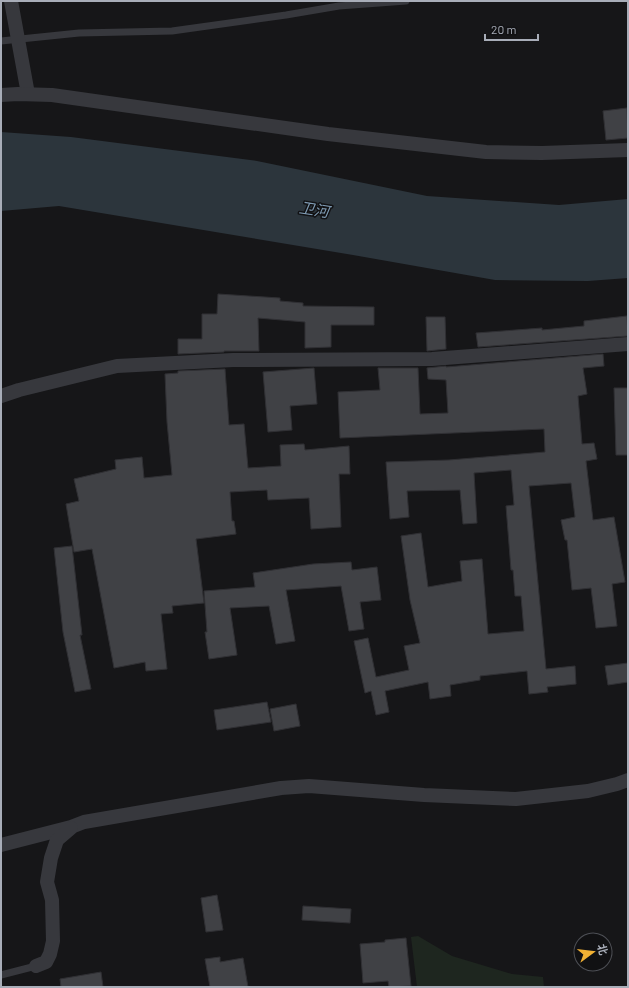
<svg xmlns="http://www.w3.org/2000/svg" width="629" height="988" font-family="Barlow,'Noto Sans SC',sans-serif">
<style>
.green{fill:#1e261f}
.water{fill:#2c353c}
.building{fill:#404145;stroke:#303034}
.lines{fill:none;stroke-linecap:round;stroke-linejoin:round}
.service{stroke:#37383d;stroke-width:7}
.minor{stroke:#37383d;stroke-width:14}
.labels{text-anchor:middle;stroke-width:3;stroke-linejoin:round;paint-order:stroke}
.water-label{font-size:15px;font-style:italic;fill:#7f9bb3;stroke:#111113}
</style>
<rect width="100%" height="100%" fill="#161618"/>
<!-- green -->
<polygon class="green" points="418,936 452,956 512,974 543,977 544,987 417,987 411,937"/>
<!-- water -->
<polygon class="water" points="1,132 71,137 257,161 427,196 559,205 628,199 628,278 588,281 495,280 353,255 59,206 1,211"/>
<!-- building -->
<g class="building">
<polygon points="627,108 628,138 606,140 603,111"/>
<polygon points="218,294 280,298 280,301 303,303 303,306 374,307 374,325 331,325 331,347 305,348 305,322 258,318 259,351 224,351 224,352 178,354 178,339 202,339 202,314 217,314"/>
<polygon points="627,316 628,336 478,347 476,333 542,328 542,330 584,326 584,321"/>
<polygon points="426,317 445,317 446,349 427,351"/>
<polygon points="603,354 604,366 583,368 587,394 578,396 582,444 594,443 597,459 586,461 593,520 614,517 625,582 612,584 617,626 596,628 591,588 572,590 567,540 565,540 561,520 575,517 571,483 529,486 546,669 575,666 576,684 547,687 548,692 529,694 527,671 480,676 480,680 450,685 451,696 430,699 428,682 385,691 389,712 376,715 371,691 365,693 354,641 368,638 376,677 409,670 404,646 420,643 410,600 401,536 421,533 428,587 462,581 460,561 482,559 488,634 524,631 521,596 515,596 513,570 511,570 506,506 514,505 511,470 474,473 477,523 463,524 460,490 407,491 409,517 390,519 386,462 449,460 545,452 544,429 340,438 338,392 380,390 378,368 418,368 420,414 448,413 446,380 428,379 427,368 446,366 446,367"/>
<polygon points="314,368 317,404 290,406 292,430 268,432 263,372"/>
<polygon points="225,369 229,425 244,424 248,468 281,466 280,445 304,444 305,450 349,446 350,474 339,474 341,527 311,529 309,498 268,500 267,490 230,492 232,521 234,521 236,534 196,539 204,603 172,606 173,613 161,614 167,669 146,671 145,662 114,668 92,549 74,552 66,504 79,501 74,479 116,469 115,460 142,457 144,478 172,475 167,422 165,374 178,373 178,371"/>
<polygon points="614,388 628,388 628,455 616,455"/>
<polygon points="72,546 82,635 80,635 91,689 75,692 63,632 54,548"/>
<polygon points="351,562 352,570 377,567 381,600 360,602 364,629 349,631 341,586 286,590 295,641 276,644 269,606 230,608 237,655 209,659 205,632 207,632 204,591 255,587 253,573 313,564"/>
<polygon points="628,663 628,682 608,685 605,666"/>
<polygon points="267,702 271,722 217,730 214,710"/>
<polygon points="296,704 300,726 274,731 270,709"/>
<polygon points="217,895 223,930 206,932 201,898"/>
<polygon points="303,906 351,909 350,923 302,920"/>
<polygon points="406,938 411,986 389,987 388,981 363,983 360,944 385,942 385,940"/>
<polygon points="220,957 220,962 243,958 248,987 210,987 205,959"/>
<polygon points="101,972 103,987 61,987 60,979"/>
</g>
<g class="lines">
<!-- service -->
<g class="service">
<polyline points="1,41 79,33 172,31 286,15 339,6 406,1"/>
<polyline points="1,975 36,966"/>
</g>
<!-- minor -->
<g class="minor">
<polyline points="11,1 28,94"/>
<polyline points="1,95 18,94 52,95 328,134 486,152 542,153 628,150"/>
<polyline points="1,396 19,390 117,366 233,360 432,359 628,344"/>
<polyline points="1,845 71,827 84,822 281,788 309,786 424,795 516,799 588,791 617,784 628,780"/>
<polyline points="36,966 46,962 50,954 53,941 52,900 47,882 51,858 57,840 71,828"/>
</g>
</g>
<g class="labels">
<!-- water labels -->
<g class="water-label">
<text transform="translate(314 210) rotate(9)" y="5">卫河</text>
</g>
</g>
<!-- border -->
<rect width="629" height="988" fill="none" stroke="#a8adb8" stroke-width="4"/>
<!-- north arrow -->
<g transform="translate(593 952) rotate(75)"><circle r="19" fill="#111113" stroke="#4d4f55"/>
<path d="M0-3L7 15L0 10L-7 15Z" fill="#f2b134"/>
<text y="-6" font-size="11" font-weight="bold" text-anchor="middle" fill="#a8adb8">北</text>
</g>
<!-- scale -->
<path d="M485 34v6h53v-6" fill="none" stroke="#a8adb8" stroke-width="2"/>
<text x="491" y="34" font-size="12" fill="#a8adb8" stroke="#111113" stroke-width="3" paint-order="stroke">20 m</text>
</svg>
